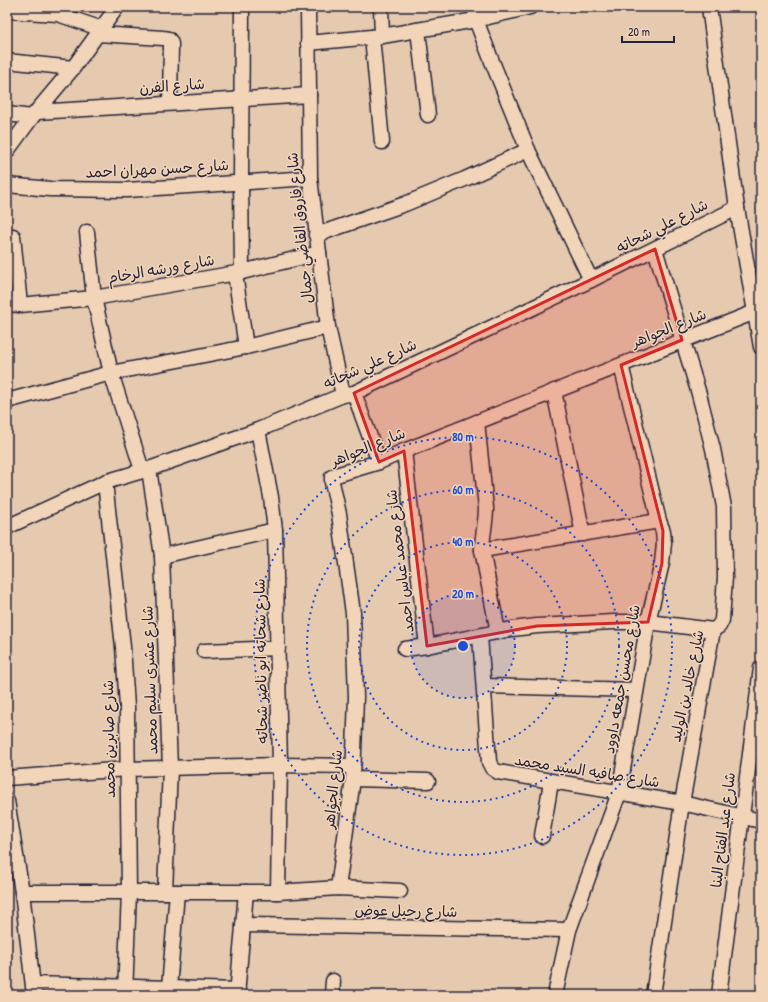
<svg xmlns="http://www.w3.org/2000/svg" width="768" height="1002" font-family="'Patrick Hand','Playpen Sans Arabic',sans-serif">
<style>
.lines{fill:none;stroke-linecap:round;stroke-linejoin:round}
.street-casing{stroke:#22223b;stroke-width:17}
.street{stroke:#f2d5b8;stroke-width:14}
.marked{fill:#d62828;fill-opacity:0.2;stroke:#d62828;stroke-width:3;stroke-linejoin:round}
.ring{fill:none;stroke:#1d4ed8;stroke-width:2;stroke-dasharray:2 4}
.labels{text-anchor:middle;stroke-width:3;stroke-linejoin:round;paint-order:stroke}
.street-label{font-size:15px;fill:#22223b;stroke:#f2d5b8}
.centre{fill:#1d4ed8;stroke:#f2d5b8;stroke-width:2}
.ring-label{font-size:12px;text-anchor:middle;font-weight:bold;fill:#1d4ed8;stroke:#f2d5b8;stroke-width:3;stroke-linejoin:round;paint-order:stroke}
</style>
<rect width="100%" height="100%" fill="#e5cab0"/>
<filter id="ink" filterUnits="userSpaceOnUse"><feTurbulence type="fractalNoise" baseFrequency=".025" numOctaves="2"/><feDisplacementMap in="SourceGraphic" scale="8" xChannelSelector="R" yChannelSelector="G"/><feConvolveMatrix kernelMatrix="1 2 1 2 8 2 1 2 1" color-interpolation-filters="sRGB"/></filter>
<g filter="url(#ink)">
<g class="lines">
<defs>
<g id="street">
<polyline points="242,7 241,182 242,272"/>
<polyline points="308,7 310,178 328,327 343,395"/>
<polyline points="381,7 382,36"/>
<polyline points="475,7 476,20 491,59 528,150 591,280"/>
<polyline points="709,7 737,208 761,347"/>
<polyline points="7,11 58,14 102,29"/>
<polyline points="418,30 428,115"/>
<path d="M98,34L163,38C168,38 170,40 171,44L170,103"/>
<polyline points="372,37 382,142"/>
<polyline points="308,43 382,36 476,20 530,7"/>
<polyline points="7,61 73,68"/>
<polyline points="37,112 309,95"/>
<polyline points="7,114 32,117"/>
<polyline points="7,151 32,117 73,68 117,7"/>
<polyline points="7,185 50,189 127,190 310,178"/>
<polyline points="87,232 94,298 111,373 142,470"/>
<polyline points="316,235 405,204 465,179 528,150"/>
<polyline points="13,236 20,305"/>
<polyline points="235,274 246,347"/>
<polyline points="7,304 20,305 51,302 94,298 242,272 319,253"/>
<polyline points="554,391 583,534"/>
<polyline points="354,393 379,462"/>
<polyline points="7,401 111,373 246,347 328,327"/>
<path d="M477,422L486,508C486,523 482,536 482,550L498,632"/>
<polyline points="258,430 271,497 275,530 280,765 278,892"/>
<polyline points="404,451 427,646 405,649"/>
<polyline points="149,469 162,556 170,768 165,892"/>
<polyline points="105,482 123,647 127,707 129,892 125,995"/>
<polyline points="7,527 105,482 149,469 258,430 343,395 354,393 591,280 737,208"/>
<polyline points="482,550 659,521"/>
<polyline points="162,556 275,530"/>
<polyline points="480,636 489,762 492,768 498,772 682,803 761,821"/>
<polyline points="427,646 512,629 537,626 613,622 648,622 713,630"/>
<polyline points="204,651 278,648"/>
<polyline points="484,686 636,690"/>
<polyline points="7,778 127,769 280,765 353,766"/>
<polyline points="353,779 428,781"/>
<polyline points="7,801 22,892 34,995"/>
<polyline points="542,836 551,782"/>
<polyline points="338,888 353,779 356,697 353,613 339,514 332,482 332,477 336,475 379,462 404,451 755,312"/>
<polyline points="22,892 278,892 338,888 400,891"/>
<polyline points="243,925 569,930"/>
<polyline points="33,984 238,990"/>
<polyline points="169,988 177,892"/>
<polyline points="237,995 246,892"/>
<polyline points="332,995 333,981"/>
<polyline points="555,995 569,930 619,793 648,622 662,563 664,543 663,531 659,521 621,365"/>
<polyline points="653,995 682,803 713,630 719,626 722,620 725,577 724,507 713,449 699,394 655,249"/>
<polyline points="719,995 761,668"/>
</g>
</defs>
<!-- street casing -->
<use href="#street" class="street-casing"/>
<!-- street -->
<use href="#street" class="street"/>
</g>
</g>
<!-- marked area -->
<path class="marked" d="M655,249L682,340L621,365L663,531L662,563L648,622L537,626L427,646L404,451L379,462L354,393Z"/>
<!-- distance rings -->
<circle cx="463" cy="646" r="52" fill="#1d4ed8" fill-opacity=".12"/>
<g class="ring">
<circle cx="463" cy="646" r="52"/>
<circle cx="463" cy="646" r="104"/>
<circle cx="463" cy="646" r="156"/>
<circle cx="463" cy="646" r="209"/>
</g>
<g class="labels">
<!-- street labels -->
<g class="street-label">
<text transform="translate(172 86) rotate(-4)" y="5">شارع الفرن</text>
<text transform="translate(157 169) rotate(-3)" y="5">شارع حسن مهران احمد</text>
<text transform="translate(662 226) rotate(-27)" y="5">شارع علي شحاته</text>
<text transform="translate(300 228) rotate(-96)" y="5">شارع فاروق القاضي جمال</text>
<text transform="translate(161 269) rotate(-10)" y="5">شارع ورشه الرخام</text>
<text transform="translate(669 328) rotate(-22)" y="5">شارع الجواهر</text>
<text transform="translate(370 364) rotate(-24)" y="5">شارع علي شحاته</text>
<text transform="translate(368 447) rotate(-22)" y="5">شارع الجواهر</text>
<text transform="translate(400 561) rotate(-97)" y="5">شارع محمد عباس احمد</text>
<text transform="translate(261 661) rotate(-91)" y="5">شارع شحاته ابو ناصر شحاته</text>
<text transform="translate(622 679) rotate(-80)" y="5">شارع محسن جمعه داوود</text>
<text transform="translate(150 680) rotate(-92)" y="5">شارع عشرى سليم محمد</text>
<text transform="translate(687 686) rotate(-78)" y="5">شارع خالد بن الوليد</text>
<text transform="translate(109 739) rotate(-91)" y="5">شارع صابرين محمد</text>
<text transform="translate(587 771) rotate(9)" y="5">شارع صافيه السيد محمد</text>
<text transform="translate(333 789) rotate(-84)" y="5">شارع الجواهر</text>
<text transform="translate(723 830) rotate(-83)" y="5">شارع عبد الفتاح البنا</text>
<text transform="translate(406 911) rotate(1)" y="5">شارع رحيل عوض</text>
</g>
</g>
<circle cx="463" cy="646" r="6" class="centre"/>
<g class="ring-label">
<text x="463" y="441">80 m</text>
<text x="463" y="494">60 m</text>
<text x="463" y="546">40 m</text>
<text x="463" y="598">20 m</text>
</g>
<!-- margin -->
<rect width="768" height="1002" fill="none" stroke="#f2d5b8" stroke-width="24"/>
<rect x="12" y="12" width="744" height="978" fill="none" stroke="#22223b" stroke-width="1.5" filter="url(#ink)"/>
<!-- scale -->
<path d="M622 36v6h52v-6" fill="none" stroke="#22223b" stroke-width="2"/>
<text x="628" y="36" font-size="12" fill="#22223b" stroke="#f2d5b8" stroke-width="3" paint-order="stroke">20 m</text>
</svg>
